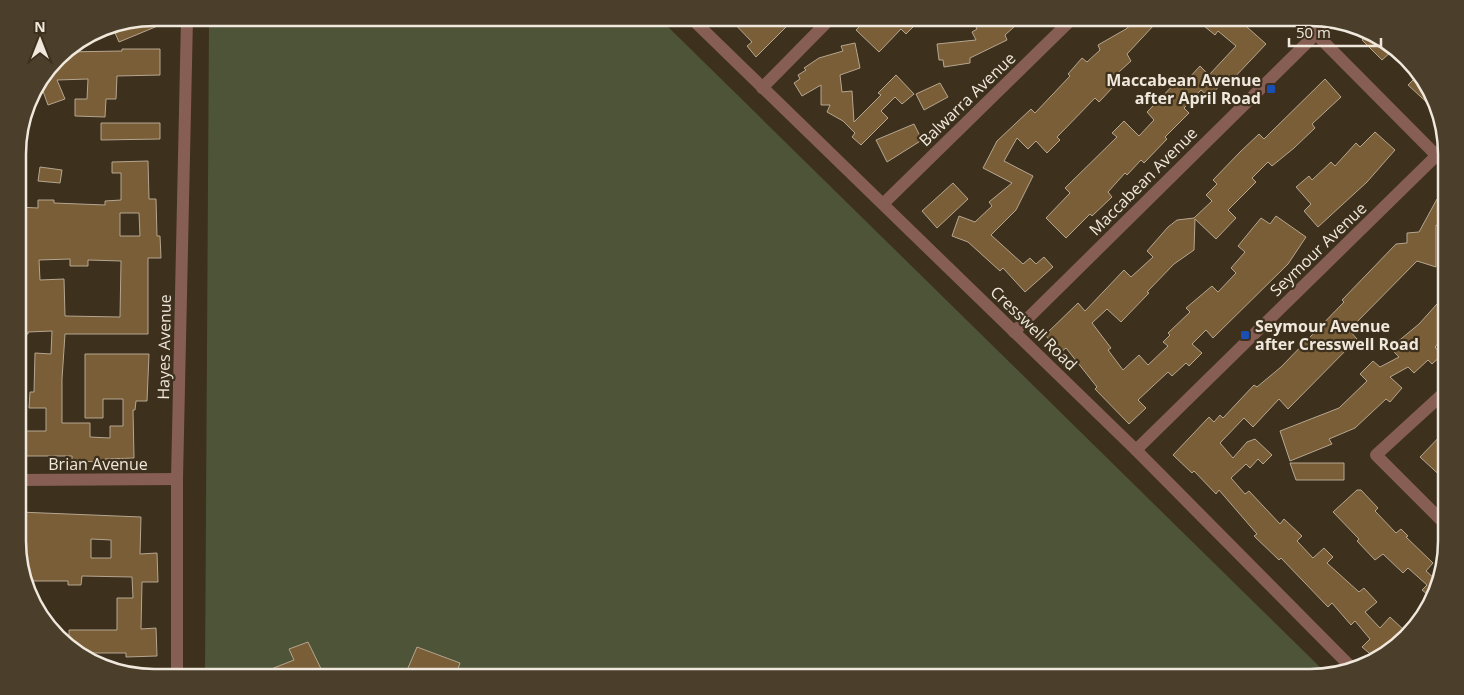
<svg xmlns="http://www.w3.org/2000/svg" width="1464" height="695" font-family="'Open Sans',sans-serif">
<style>
.green{fill:#4d5437}
.building{fill:#795e37;stroke:#b6a690;fill-rule:evenodd}
.lines{fill:none;stroke-linecap:round;stroke-linejoin:round}
.minor{stroke:#875e53;stroke-width:12}
.transit-dot{fill:#1a4fb4;stroke:#3d301d;stroke-width:2}
.labels{text-anchor:middle;stroke-width:4.5;stroke-linejoin:round;paint-order:stroke}
.poi-label{font-size:16px;font-weight:bold;fill:#f0e8dc;stroke:#3d301d;text-anchor:end}
.street-label{font-size:16px;fill:#f0e8dc;stroke:#3d301d}
.rim{fill:none;stroke:#f0e8dc;stroke-width:2.5}
</style>
<rect width="100%" height="100%" fill="#3d301d"/>
<!-- green -->
<polygon class="green" points="209,18 659,18 1327,674 1318,677 205,677"/>
<!-- building -->
<g class="building">
<polygon points="155,18 177,18 119,42 112,26"/>
<polygon points="729,18 795,18 756,57 747,46 752,42"/>
<polygon points="868,18 922,18 906,34 901,29 879,52 856,30"/>
<polygon points="986,18 1024,18 1005,35 1007,40 970,58 970,63 944,67 943,60 939,60 937,44 976,40 972,32 977,29 974,23"/>
<polygon points="1130,18 1152,18 1155,24 1127,54 1131,61 1109,81 1114,86 1099,102 1095,98 1057,137 1060,140 1047,153 1036,141 1028,149 1017,138 1004,161 1033,176 1016,210 991,235 1023,264 1030,258 1036,264 1044,257 1053,267 1025,292 1003,268 1000,271 968,242 952,236 959,216 975,222 992,206 989,202 1012,183 983,168 997,141 1031,109 1035,113 1070,76 1068,74 1082,58 1087,62 1100,50 1098,45 1126,29 1133,23"/>
<polygon points="1211,18 1255,18 1247,27 1266,44 1232,80 1228,77 1209,97 1201,90 1184,108 1189,113 1165,137 1167,139 1144,163 1141,160 1127,175 1125,173 1108,192 1112,197 1092,216 1090,214 1066,238 1046,218 1070,193 1065,188 1117,137 1112,133 1124,121 1139,136 1154,120 1147,112 1183,75 1188,79 1200,66 1209,75 1236,46 1218,31 1215,35 1204,26"/>
<polygon points="1369,34 1392,51 1382,60 1362,40"/>
<polygon points="855,43 860,68 840,75 842,92 852,91 854,122 881,95 878,93 896,75 914,94 902,104 895,97 881,111 888,118 861,145 852,137 855,133 843,121 827,112 830,105 821,105 821,85 802,96 794,83 800,79 798,75 806,70 804,68 819,58 843,51 841,46"/>
<polygon points="122,49 160,49 160,75 117,76 116,99 106,99 105,117 75,116 75,99 87,99 88,79 57,80 65,99 48,105 40,83 64,52 122,51"/>
<polygon points="1419,74 1434,109 1408,85"/>
<polygon points="1325,79 1341,97 1312,124 1315,128 1294,148 1272,166 1268,162 1252,178 1256,182 1228,210 1236,218 1216,239 1195,219 1194,250 1174,264 1147,292 1149,293 1121,322 1107,309 1092,323 1111,348 1108,350 1123,370 1139,355 1148,365 1168,346 1163,342 1170,335 1168,333 1190,312 1186,308 1212,286 1218,292 1236,273 1231,268 1245,252 1238,246 1261,218 1270,224 1276,216 1306,237 1288,264 1213,338 1206,330 1192,344 1202,353 1189,366 1186,363 1172,376 1168,372 1138,400 1146,408 1129,424 1095,389 1097,387 1066,348 1061,352 1045,335 1078,303 1085,311 1124,270 1131,277 1153,257 1147,251 1168,227 1177,220 1194,218 1212,201 1206,195 1217,184 1213,180 1240,152 1259,134 1264,139"/>
<polygon points="940,83 948,97 924,110 916,94"/>
<polygon points="101,123 160,123 160,139 101,140"/>
<polygon points="914,124 922,140 887,162 876,140"/>
<polygon points="1375,132 1395,150 1367,182 1318,227 1304,211 1311,204 1296,187 1309,176 1312,180 1331,162 1335,166 1356,143 1360,147"/>
<path d="M148,161L149,199H156L157,236H160L161,258H148V334H65L62,379V423H90V437L110,438V426H123V399H103V418H85V354H149L147,401H136L135,410H133L134,458L105,459V462L72,461V456H18V431H46V408H29L30,392H34L35,353L51,354L52,331L28,332V334L18,335V207L38,208V200H54V203L105,205V201L121,200V173H112V162ZM120,213H139L140,236H120ZM70,259V266H88V260L121,261L120,317L65,316L64,279L40,280L39,260Z"/>
<polygon points="40,167 62,170 60,183 38,181"/>
<polygon points="953,183 968,199 937,228 922,211"/>
<polygon points="1437,199 1446,204 1446,230 1436,225 1436,267 1417,261 1349,330 1357,339 1288,409 1279,399 1253,427 1244,418 1220,443 1233,458 1247,442 1255,439 1272,455 1263,464 1258,459 1250,468 1246,464 1231,478 1245,494 1249,491 1280,524 1284,519 1302,536 1297,541 1313,558 1324,548 1333,557 1327,563 1359,592 1364,588 1377,602 1365,612 1380,628 1390,617 1405,631 1386,654 1375,658 1362,647 1370,639 1355,621 1351,625 1332,603 1328,607 1281,558 1279,560 1254,536 1257,534 1219,490 1216,494 1194,471 1192,473 1173,455 1209,417 1214,422 1220,415 1223,418 1254,385 1257,387 1281,367 1344,302 1342,300 1396,244 1407,243 1407,233 1419,232"/>
<polygon points="1446,294 1446,335 1435,347 1442,355 1432,364 1428,360 1414,373 1408,367 1390,377 1402,388 1390,402 1386,399 1355,428 1329,439 1332,444 1290,461 1280,431 1339,408 1367,381 1360,374 1373,361 1380,367 1399,357 1390,348 1419,324"/>
<polygon points="1446,430 1446,481 1420,457"/>
<polygon points="1290,463 1344,463 1344,480 1296,480"/>
<polygon points="1357,490 1361,490 1378,508 1375,511 1396,533 1401,529 1408,536 1406,537 1433,563 1426,571 1434,578 1440,571 1436,593 1432,598 1422,590 1427,585 1408,568 1403,573 1383,554 1375,560 1357,541 1359,539 1333,512"/>
<path d="M19,512L141,517L140,554L157,553L158,582H142L141,629L156,628L157,656L126,657V653H84L69,642V630H117V598H133L132,577L82,576L81,585H68V581H28L19,558ZM91,539L111,540V558H91Z"/>
<polygon points="308,642 325,677 251,677 294,660 289,649"/>
<polygon points="417,647 460,663 455,677 412,677 405,675"/>
</g>
<g class="lines">
<!-- minor -->
<g class="minor">
<polyline points="691,18 1136,450 1350,666"/>
<polyline points="1300,18 1445,164"/>
<polyline points="762,88 831,18"/>
<polyline points="883,204 1073,18"/>
<polyline points="1014,332 1329,21"/>
<polyline points="1446,391 1376,455 1446,525"/>
<polyline points="1136,450 1436,156"/>
<polyline points="19,480 177,479"/>
<polyline points="177,677 177,479 187,18"/>
</g>
</g>
<!-- markers -->
<g class="transit-dot">
<rect x="1266" y="84" width="10" height="10" rx="2.5"/>
<rect x="1240" y="330" width="10" height="10" rx="2.5"/>
</g>
<g class="labels">
<!-- poi labels -->
<g class="poi-label">
<text x="1261" y="86">Maccabean Avenue<tspan x="1261" dy="18">after April Road</tspan></text>
<text x="1255" y="332" text-anchor="start">Seymour Avenue<tspan x="1255" dy="18">after Cresswell Road</tspan></text>
</g>
<!-- street labels -->
<g class="street-label">
<text transform="translate(967 99) rotate(-44)" y="6">Balwarra Avenue</text>
<text transform="translate(1143 181) rotate(-45)" y="6">Maccabean Avenue</text>
<text transform="translate(1318 249) rotate(-44)" y="6">Seymour Avenue</text>
<text transform="translate(1034 328) rotate(44)" y="6">Cresswell Road</text>
<text transform="translate(164 347) rotate(-89)" y="6">Hayes Avenue</text>
<text x="98" y="470">Brian Avenue</text>
</g>
</g>
<!-- crop -->
<path d="M0 0H1464V695H0ZM154 26H1310A128 128 0 0 1 1438 154V541A128 128 0 0 1 1310 669H154A128 128 0 0 1 26 541V154A128 128 0 0 1 154 26Z" fill="#4b3f2c" fill-rule="evenodd"/>
<path class="rim" d="M154 26H1310A128 128 0 0 1 1438 154V541A128 128 0 0 1 1310 669H154A128 128 0 0 1 26 541V154A128 128 0 0 1 154 26Z"/>
<!-- north arrow -->
<g transform="translate(40 40)" stroke="#3d301d" stroke-width="4" paint-order="stroke">
<path d="M0-4L9 19L0 12L-9 19Z" fill="#f0e8dc"/>
<text y="-8" font-size="14" font-weight="bold" text-anchor="middle" fill="#f0e8dc">N</text>
</g>
<!-- scale -->
<path d="M1289 38v8h92v-8" fill="none" stroke="#f0e8dc" stroke-width="2.5"/>
<text x="1296" y="38" font-size="15" fill="#f0e8dc" stroke="#3d301d" stroke-width="4" paint-order="stroke">50 m</text>
</svg>
